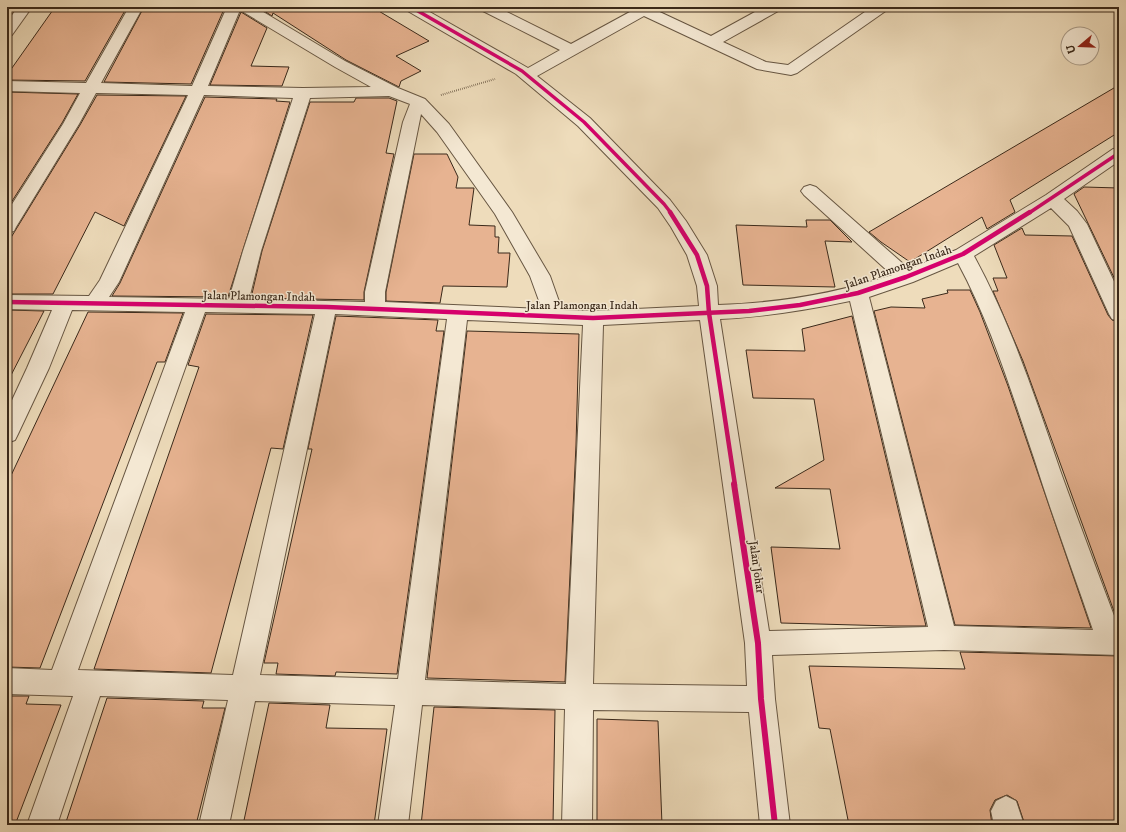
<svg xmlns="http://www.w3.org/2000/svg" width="1126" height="832" font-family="'IM FELL DW Pica',serif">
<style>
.building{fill:#e7b391;stroke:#3a291a}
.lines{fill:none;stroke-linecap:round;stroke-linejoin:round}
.minor-casing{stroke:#675642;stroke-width:2}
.path{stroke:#3a291a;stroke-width:2;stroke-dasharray:0.5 1.5;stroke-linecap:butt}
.minor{fill:#f4e8d3;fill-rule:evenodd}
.cycleway-far2-casing{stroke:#f4e8d3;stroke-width:5.5}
.cycleway-far1-casing{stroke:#f4e8d3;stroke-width:7}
.cycleway-casing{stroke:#f4e8d3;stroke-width:8}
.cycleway-far2{stroke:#d6006c;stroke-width:3.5}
.cycleway-far1{stroke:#d6006c;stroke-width:4.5}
.cycleway{stroke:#d6006c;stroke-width:6}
.labels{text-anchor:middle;stroke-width:3;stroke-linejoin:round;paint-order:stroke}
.street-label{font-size:12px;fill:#3a291a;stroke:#f4e8d3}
</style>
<rect width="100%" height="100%" fill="#eedcbb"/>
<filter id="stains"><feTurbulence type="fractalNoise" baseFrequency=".005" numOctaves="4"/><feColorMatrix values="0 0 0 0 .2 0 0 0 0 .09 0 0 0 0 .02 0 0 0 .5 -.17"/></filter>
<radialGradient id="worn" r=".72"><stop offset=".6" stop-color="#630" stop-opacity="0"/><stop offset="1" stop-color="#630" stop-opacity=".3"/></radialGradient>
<!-- building -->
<g class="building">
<polygon points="55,7 127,7 85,81 7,80 7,75"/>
<polygon points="144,7 225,7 191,84 104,82"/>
<polygon points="258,7 372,7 429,41 396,56 421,71 401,81 399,87 346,60 273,13 272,16"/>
<polygon points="241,12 267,28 251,66 289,67 282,86 210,85"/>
<polygon points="1119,85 1119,132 1010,200 1015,212 987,229 982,217 910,262 881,242 869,232"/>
<polygon points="7,92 78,94 62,123 7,209"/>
<polygon points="97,95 186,96 124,226 95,212 53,294 7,294 7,244 80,125"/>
<polygon points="205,97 277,99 276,101 290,102 228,297 112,296 120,283"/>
<polygon points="356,98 389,98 397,101 386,153 394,154 364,292 364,300 251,298 262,251 310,102 354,102"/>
<polygon points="414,154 447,154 458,177 456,188 474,188 469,225 495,226 495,237 499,237 498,253 510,253 507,287 443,286 440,303 386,301 386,292"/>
<polygon points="1084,187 1119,188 1119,288 1074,194"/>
<polygon points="806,220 830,220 852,242 825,241 835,287 743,285 736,225 807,227"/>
<polygon points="1022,228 1025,235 1072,236 1108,315 1112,320 1119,322 1119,625 1023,361 993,291 998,291 993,278 1007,278 994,245"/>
<polygon points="947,290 970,290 980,312 1008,386 1091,628 955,625 874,311 891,307 925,308 922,299 948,293"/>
<polygon points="7,310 44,311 7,383"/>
<polygon points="88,312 183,313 165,362 157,362 40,668 7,667 7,484"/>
<polygon points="206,314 313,315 283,449 271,448 211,673 94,669 199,367 188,365"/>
<polygon points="336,316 438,320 436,331 444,331 397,674 336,672 335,676 276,674 278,663 264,663 312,449 308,449"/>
<polygon points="852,316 926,626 893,626 781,623 771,547 840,549 830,489 775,488 824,460 814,399 753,398 746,350 805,351 802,329"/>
<polygon points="467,331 579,334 576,445 565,682 427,678"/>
<polygon points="960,652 1119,656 1119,825 1025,825 1017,801 1007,795 995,800 990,810 992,825 849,825 830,729 819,728 809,666 965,669"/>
<polygon points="7,696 29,696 26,704 61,705 15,825 7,825"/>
<polygon points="107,698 204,701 202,708 225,708 196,825 65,825"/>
<polygon points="269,703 330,705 326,728 387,729 374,825 243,825"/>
<polygon points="434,707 555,710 553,825 421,825"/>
<polygon points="597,719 658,721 662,825 597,825"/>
</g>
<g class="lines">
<defs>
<g id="minor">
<polygon points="18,7 32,7 12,35 7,36 7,22"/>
<path d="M129,7H143L101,83L192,86L227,7H255L345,61L398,88L425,99L449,124L512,212L550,276L562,310L593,311L699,306L697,286L687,255L671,227L658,208L578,126L516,74L406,10L404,7H421L528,68L560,50L481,10L479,7H497L571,44L639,7H649L711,36L764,7H782L780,10L723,42L766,62L788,65L872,7H889L887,10L797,73L791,75L757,69L644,16L537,76L590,118L670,200L686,221L707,255L717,286L718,305C779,303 834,294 892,275L804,195L801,191L804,187L810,185L816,187L909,269L956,250L1046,195L1113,149L1119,148V161L1064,199L1077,211L1087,224L1119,292V321L1112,319L1109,314L1069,226L1051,208L974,256C1011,324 1035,397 1060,470C1079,523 1099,576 1119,629V655L944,650L772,655L775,699L790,825H760L749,712L593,710L592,825H562L565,709L422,705L408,825H378L395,705L255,701L229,825H199L228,700L100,696L57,825H27L73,696L7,694V668L52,670L185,312L72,310L49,368L18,434L15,440L7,443V411L27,368L52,310L7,309V295L89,296L100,280L188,95L96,93L79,124L16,227L14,231L7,233V212L63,124L80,93L7,91V81L86,83ZM240,10L335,67L371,87L303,88L208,86ZM204,95L293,98L243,251L229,299L109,297L119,282ZM389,96L410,104L403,122L365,292V302L249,299L261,251L310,98ZM421,114L437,132L495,214L530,276L542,309L385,302V292ZM958,263C992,326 1012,394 1035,461C1053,518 1074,574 1093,630L954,626L869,297L913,282ZM850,301L928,627L769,631L720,319C764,317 807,310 850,301ZM205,312L315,314L233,675L78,670ZM335,314L447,319L398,679L260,675ZM467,320L583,325L566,684L425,680ZM700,320L745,643L747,686L593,684L603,325Z"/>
<polygon points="1006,796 1016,801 1024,825 994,825 991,811 996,801"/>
</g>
</defs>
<!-- minor casing -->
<use href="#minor" class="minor-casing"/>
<!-- path -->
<polyline class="path" points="441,95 495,79"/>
<!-- minor -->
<use href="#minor" class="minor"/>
<defs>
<g id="cycleway-far2">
<polyline points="411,7 522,71 584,122 664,204 671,213"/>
<polyline points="1029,213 1119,153"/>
</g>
<g id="cycleway-far1">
<polyline points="670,212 697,255 707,286 709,313 735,485"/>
<polyline points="7,302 327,307 593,318 749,311 800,305 858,293 906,277 963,254 1030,212"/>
</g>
<polyline id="cycleway" points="734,484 758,643 761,699 775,825"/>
</defs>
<!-- cycleway-far2 casing -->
<use href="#cycleway-far2" class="cycleway-far2-casing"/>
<!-- cycleway-far1 casing -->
<use href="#cycleway-far1" class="cycleway-far1-casing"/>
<!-- cycleway casing -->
<use href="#cycleway" class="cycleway-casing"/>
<!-- cycleway-far2 -->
<use href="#cycleway-far2" class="cycleway-far2"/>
<!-- cycleway-far1 -->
<use href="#cycleway-far1" class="cycleway-far1"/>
<!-- cycleway -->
<use href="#cycleway" class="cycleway"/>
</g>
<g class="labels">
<!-- street labels -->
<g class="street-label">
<text transform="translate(898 267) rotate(-19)" y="4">Jalan Plamongan Indah</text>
<text transform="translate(259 296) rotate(1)" y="4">Jalan Plamongan Indah</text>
<text x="582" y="309">Jalan Plamongan Indah</text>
<text transform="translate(757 567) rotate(82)" y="4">Jalan Johar</text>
</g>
</g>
<!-- margin -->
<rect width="1126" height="832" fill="none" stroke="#eedcbb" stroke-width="24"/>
<rect x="8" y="8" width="1110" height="816" fill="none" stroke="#3a291a" stroke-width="2"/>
<rect x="12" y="12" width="1102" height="808" fill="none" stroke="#3a291a"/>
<!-- north arrow -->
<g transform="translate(1080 46) rotate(251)"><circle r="19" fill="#f4e8d3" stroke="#aa9c89"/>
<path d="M0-3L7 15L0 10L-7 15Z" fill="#8f2418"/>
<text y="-6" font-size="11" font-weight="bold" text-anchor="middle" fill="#3a291a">U</text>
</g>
<rect width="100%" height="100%" filter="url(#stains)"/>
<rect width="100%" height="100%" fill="url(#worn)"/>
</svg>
